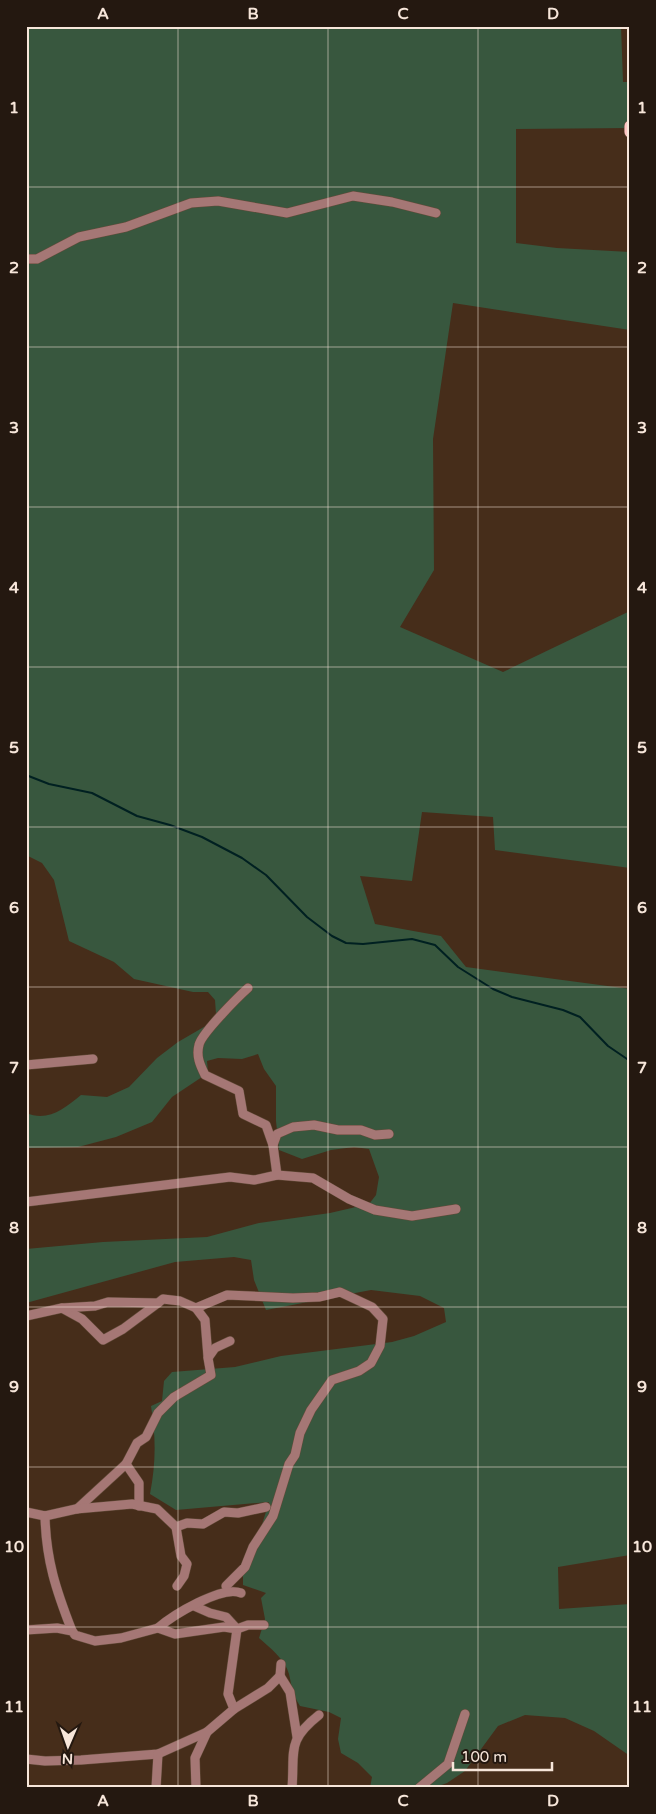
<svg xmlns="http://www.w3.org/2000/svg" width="656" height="1814" font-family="'Varela Round',sans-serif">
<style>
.green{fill:#38573e}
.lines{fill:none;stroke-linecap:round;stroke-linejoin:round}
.stream{stroke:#002021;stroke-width:2}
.minor-casing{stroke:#624b39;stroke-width:10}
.major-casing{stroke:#624b39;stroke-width:12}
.minor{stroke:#a57775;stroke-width:9}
.major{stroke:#fec5c3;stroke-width:11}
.grid{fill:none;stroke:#f7e6da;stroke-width:1;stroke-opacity:0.55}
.neatline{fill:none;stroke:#f7e6da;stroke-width:2}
.grid-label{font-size:16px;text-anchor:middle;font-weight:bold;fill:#f7e6da}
</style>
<rect width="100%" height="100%" fill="#462d1a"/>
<!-- green -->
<path class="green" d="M26,26H621L623,82H630V128L516,129V243L557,248L630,252V330L453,303L433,439L434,570L400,627L503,672L630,611V868L495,850L493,817L422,812L412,881L360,876L375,924L441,936L466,967L630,989V1555L558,1567L559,1609L630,1604V1756L594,1731L565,1718L525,1715L498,1726L465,1771L447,1783L433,1788H370L372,1777L358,1763L341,1753L338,1739L341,1718L329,1712L300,1706C292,1693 292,1687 289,1674C285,1659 270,1648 259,1638L265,1619L261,1598L266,1593L243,1585V1564L252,1540L260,1531L269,1502L176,1510L150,1494C156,1463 156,1437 151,1406L162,1401L164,1381L172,1372L235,1367L281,1356L392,1342L414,1336L446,1322L444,1308L420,1296L371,1290L266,1310L254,1280L251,1260L234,1257L175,1262L26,1303V1249L103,1242L207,1237L259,1223L330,1213L369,1204L376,1195L379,1177L369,1149L354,1147L331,1150L302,1159L279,1150L276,1121V1086L264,1069L258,1054L242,1059L218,1058L207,1061L208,1073L172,1097L152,1122L116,1137L78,1147L26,1148V1113C48,1122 64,1109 81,1095L107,1097L129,1087L157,1058L178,1042L209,1024L216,1014L215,1000L208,992H193L134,979L114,962L69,941L54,880L42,863L26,855Z"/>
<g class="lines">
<!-- stream -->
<polyline class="stream" points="26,775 49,784 92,793 137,816 170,825 202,837 242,858 266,875 307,917 332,936 346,943 363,944 412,939 435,945 458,967 493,989 512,997 563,1010 580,1017 608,1046 630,1061"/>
<defs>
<g id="minor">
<polyline points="28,259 37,259 79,237 126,227 191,203 218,201 287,213 353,196 392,202 436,213"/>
<polyline points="26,1065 93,1059"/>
<polyline points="273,1145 277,1134 293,1127 314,1125 338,1130 361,1130 375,1135 389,1134"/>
<polyline points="277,1175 313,1178 349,1199 375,1210 412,1216 456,1209"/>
<path d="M26,1202L230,1177L254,1180L277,1175L273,1145L266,1125L243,1114L239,1091L205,1075C200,1065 196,1056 199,1045C201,1034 238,997 248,988"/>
<polyline points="62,1308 82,1319 103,1340 123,1329 158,1303"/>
<polyline points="196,1308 205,1320 208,1357"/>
<polyline points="26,1316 62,1308 95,1306 108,1302 158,1303 163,1299 180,1301 196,1308 227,1295 293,1298 319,1297 340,1292 372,1307 383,1319 380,1346 371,1363 359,1371 332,1380 311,1410 300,1433 295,1455 289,1464 273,1516 253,1547 245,1567 226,1586"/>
<polyline points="126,1464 139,1483 139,1506"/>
<polyline points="77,1509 126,1464 137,1443 146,1437 158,1413 174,1397 211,1375 208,1358 215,1348 230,1341"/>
<polyline points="26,1512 45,1516 76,1509 132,1504 157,1509 176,1527 187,1523 203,1524 224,1512 238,1513 266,1507"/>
<path d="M45,1516C46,1560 56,1590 72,1631"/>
<polyline points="176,1527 181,1556 187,1564 184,1576 177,1586"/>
<polyline points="194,1606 210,1613 226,1617 237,1629 228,1694 234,1709 207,1732 195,1758 196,1788"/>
<path d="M158,1628C173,1615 222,1585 241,1593"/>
<polyline points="26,1630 57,1628 72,1631 75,1635 95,1641 121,1638 158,1628 175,1634 224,1627 237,1629 248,1625 264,1625"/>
<polyline points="280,1676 281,1664"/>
<polyline points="234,1709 268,1688 280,1676 290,1692 297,1737"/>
<polyline points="26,1759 45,1761 81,1760 158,1754 207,1732"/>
<polyline points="156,1788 158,1754"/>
<path d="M292,1788C295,1751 286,1741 319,1715"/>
<polyline points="419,1788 448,1764 465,1714"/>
</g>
<polyline id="major" points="630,126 630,132"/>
</defs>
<!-- minor casing -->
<use href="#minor" class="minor-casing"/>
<!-- major casing -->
<use href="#major" class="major-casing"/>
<!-- minor -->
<use href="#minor" class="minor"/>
<!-- major -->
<use href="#major" class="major"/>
</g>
<!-- grid -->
<path class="grid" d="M178,26V1788M328,26V1788M478,26V1788M26,187H630M26,347H630M26,507H630M26,667H630M26,827H630M26,987H630M26,1147H630M26,1307H630M26,1467H630M26,1627H630"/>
<!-- border -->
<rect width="656" height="1814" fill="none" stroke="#241810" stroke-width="55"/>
<!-- north arrow -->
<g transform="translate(68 1746) rotate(182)" stroke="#241810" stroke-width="4" paint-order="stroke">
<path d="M0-4L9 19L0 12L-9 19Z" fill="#f7e6da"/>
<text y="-8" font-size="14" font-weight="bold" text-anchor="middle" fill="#f7e6da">N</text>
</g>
<!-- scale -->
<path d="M453 1762v8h99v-8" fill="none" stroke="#f7e6da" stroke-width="2.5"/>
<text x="461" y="1762" font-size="15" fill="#f7e6da" stroke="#241810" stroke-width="4" paint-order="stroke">100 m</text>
<rect x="28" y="28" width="600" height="1758" class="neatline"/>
<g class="grid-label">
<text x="103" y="19">A</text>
<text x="253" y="19">B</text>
<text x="403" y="19">C</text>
<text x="553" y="19">D</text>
<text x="14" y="113">1</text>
<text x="642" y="113">1</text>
<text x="14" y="273">2</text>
<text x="642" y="273">2</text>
<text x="14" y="433">3</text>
<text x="642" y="433">3</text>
<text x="14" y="593">4</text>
<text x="642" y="593">4</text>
<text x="14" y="753">5</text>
<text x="642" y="753">5</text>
<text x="14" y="913">6</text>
<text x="642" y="913">6</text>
<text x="14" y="1073">7</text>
<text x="642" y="1073">7</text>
<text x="14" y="1233">8</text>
<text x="642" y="1233">8</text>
<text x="14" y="1392">9</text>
<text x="642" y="1392">9</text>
<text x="14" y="1552">10</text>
<text x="642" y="1552">10</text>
<text x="14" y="1712">11</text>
<text x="642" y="1712">11</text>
<text x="103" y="1806">A</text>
<text x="253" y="1806">B</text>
<text x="403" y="1806">C</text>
<text x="553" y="1806">D</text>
</g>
</svg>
